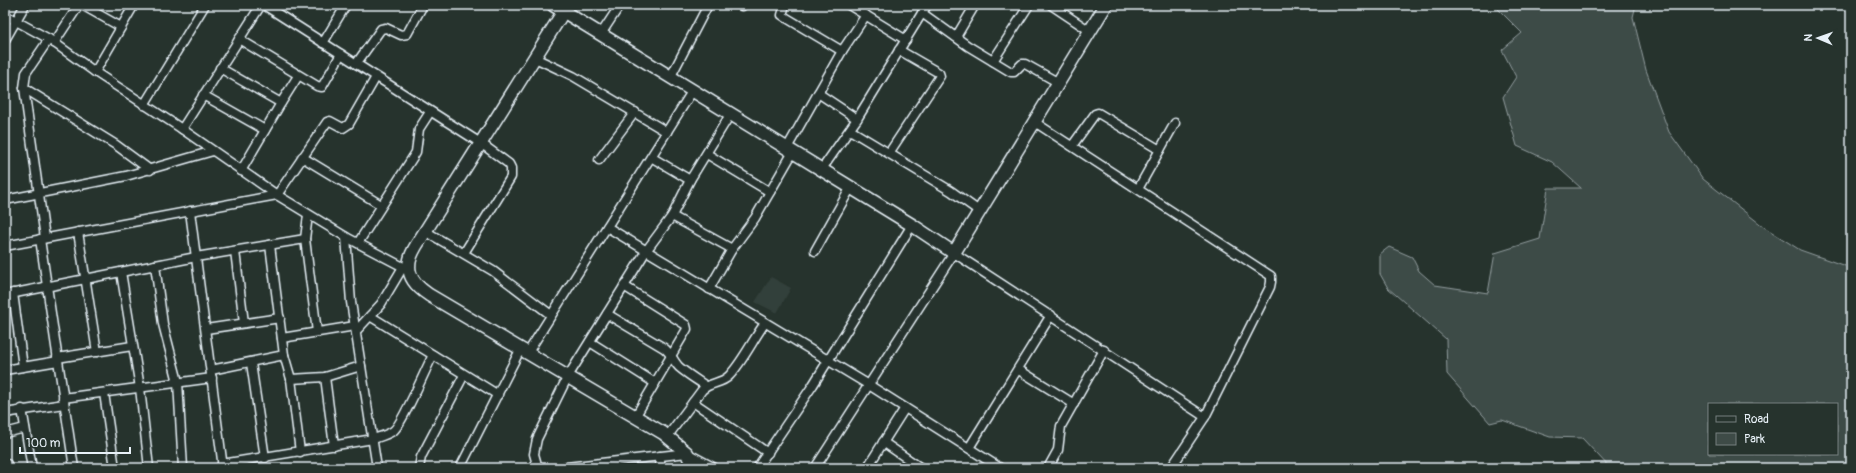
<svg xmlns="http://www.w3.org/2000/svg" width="1856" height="473" font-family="Pangolin,sans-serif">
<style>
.built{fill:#333f3a}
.green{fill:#3e4b47;stroke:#939ea0;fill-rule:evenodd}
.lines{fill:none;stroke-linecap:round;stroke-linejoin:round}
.street-casing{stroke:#e8f1f8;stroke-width:11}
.secondary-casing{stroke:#e8f1f8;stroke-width:15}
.street{stroke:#26332d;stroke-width:8}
.secondary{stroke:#26332d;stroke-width:12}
</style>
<rect width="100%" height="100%" fill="#26332d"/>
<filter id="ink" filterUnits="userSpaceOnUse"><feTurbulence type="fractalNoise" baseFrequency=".025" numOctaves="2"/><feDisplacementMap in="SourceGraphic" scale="8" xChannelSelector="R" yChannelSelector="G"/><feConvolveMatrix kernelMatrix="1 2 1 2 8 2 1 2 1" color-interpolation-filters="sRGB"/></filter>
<g filter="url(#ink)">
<!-- built -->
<polygon class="built" points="771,277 791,288 777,313 755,302"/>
<!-- green -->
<path class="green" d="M1494,5H1636L1633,17L1646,70L1669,132L1703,179L1764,227L1800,250L1851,268V468H1610L1582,438L1550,437L1502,420L1490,423L1447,374L1446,339L1388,288L1380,274V254L1389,247L1412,257L1419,271L1435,285L1488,293L1495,253L1540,239L1548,188H1581L1552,162L1517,146L1503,97L1516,77L1502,50L1522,33ZM1709,404H1837V454H1709Z"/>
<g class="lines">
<defs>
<g id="street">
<polyline points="82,5 121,27"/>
<polyline points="264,5 482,144 509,164 511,168 511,177 464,253"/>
<polyline points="785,5 782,15 785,17 842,51"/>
<polyline points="849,5 906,40"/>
<polyline points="1051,5 1090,31"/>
<polyline points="742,6 743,5"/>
<polyline points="922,13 968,46 1011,72 1014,72 1022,64 1025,64 1059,83"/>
<polyline points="5,15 49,39 95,72 182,129 277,195 327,122 330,121 343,128 349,124 376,77"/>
<polyline points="601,34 620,5"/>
<polyline points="956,37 975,5"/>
<polyline points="239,39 317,86 322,87 341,54"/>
<polyline points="5,40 25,5"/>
<polyline points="54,43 79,5"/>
<polyline points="323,43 346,5"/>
<polyline points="535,58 573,76 667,132"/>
<polyline points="993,61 1029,5"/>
<polyline points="356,64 381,29 386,28 401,35 407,34 423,5"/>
<polyline points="220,68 281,103"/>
<polyline points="95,72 134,5"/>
<polyline points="671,76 708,5"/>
<polyline points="24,88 116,145 150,170"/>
<polyline points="818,93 857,119"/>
<polyline points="203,95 265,130"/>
<polyline points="144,105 205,5"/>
<polyline points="1033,121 1271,276 1271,282 1270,287 1205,417"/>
<polyline points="182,129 261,5"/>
<polyline points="850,130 951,191 979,211"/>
<polyline points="1072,146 1095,114 1098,113 1160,150"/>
<polyline points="787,148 842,51 866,15"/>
<polyline points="889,153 940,76 939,73 899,50"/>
<polyline points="707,154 770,192"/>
<polyline points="302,157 381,205"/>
<polyline points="651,157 690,180"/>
<polyline points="599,160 635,112"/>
<polyline points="822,169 857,119 927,5"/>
<polyline points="241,171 281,103 298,76"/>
<polyline points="1138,189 1175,123"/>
<polyline points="5,200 126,176 213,151"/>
<polyline points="190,211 223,468"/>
<polyline points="308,215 305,239 317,332"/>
<polyline points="672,216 732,249"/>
<polyline points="607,227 869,385 1000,468"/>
<polyline points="425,231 493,271 551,315"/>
<polyline points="78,232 97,352"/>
<polyline points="346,237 351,302 377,468"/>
<polyline points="45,238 24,88 26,73 49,39"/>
<polyline points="40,239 74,468"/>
<polyline points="358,243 413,157 416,152 419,129 430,112"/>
<polyline points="5,246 277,195 346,237 409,270"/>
<polyline points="235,251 244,323"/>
<polyline points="815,251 851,187"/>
<polyline points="155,265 163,324 178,382 183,468"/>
<polyline points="121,272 140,388 149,468"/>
<polyline points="624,286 686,325 687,329 635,417"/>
<polyline points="709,289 732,249 755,218 793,152"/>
<polyline points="13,293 23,367"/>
<polyline points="5,295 196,257 305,239"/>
<path d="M607,314L664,348C671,353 673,361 679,367C687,374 697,380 706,386"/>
<polyline points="370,316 498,395"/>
<polyline points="206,329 280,318"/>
<polyline points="356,331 381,304 403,267"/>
<polyline points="282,338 355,326"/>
<polyline points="590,342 655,383"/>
<polyline points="527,354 693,90"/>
<polyline points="284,355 291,379 300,452"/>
<polyline points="57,358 132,346"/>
<polyline points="251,363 265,458"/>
<polyline points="5,370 58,361"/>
<polyline points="211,370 284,355 270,245"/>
<polyline points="1019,370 1074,404"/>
<polyline points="325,377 334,446"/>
<polyline points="291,379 325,377 361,366"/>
<polyline points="104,393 115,468"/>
<polyline points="63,398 212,378"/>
<polyline points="693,402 768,453"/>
<polyline points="22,409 32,468"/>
<polyline points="5,413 64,404"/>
<polyline points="5,433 25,428"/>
<path d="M667,437L702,390C710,382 721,384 729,376C742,363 754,338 765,323"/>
<polyline points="883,442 921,468"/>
<polyline points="969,448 1051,315"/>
<polyline points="660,456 660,468"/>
<polyline points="5,464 7,464 7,468"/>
<path d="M222,464L373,439C379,437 387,435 393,431C402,425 426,368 433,355"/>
<polyline points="419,468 421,457 464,375"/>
<polyline points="460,468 520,350"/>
<polyline points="538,468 534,454 537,439 567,378 646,251 672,216 690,180 731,113"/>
<polyline points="558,468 687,453 715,468"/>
<polyline points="757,468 813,385 912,225"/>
<polyline points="815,468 954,253 1205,417 1171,468"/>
<polyline points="867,468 905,408"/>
<polyline points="1048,468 1058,450 1061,426 1104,350"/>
</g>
<g id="secondary">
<polyline points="553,5 912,225 954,253 1106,5"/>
<path d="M567,6L416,246C403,267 409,282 429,295L663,433L687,453L693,468"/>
</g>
</defs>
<!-- street casing -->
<use href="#street" class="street-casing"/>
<!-- secondary casing -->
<use href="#secondary" class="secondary-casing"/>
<!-- street -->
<use href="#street" class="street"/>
<!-- secondary -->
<use href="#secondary" class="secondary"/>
</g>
</g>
<!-- margin -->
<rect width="1856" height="473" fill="none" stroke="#26332d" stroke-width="20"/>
<rect x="10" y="10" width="1836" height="453" fill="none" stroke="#e8f1f8" stroke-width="1.5" filter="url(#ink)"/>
<!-- legend -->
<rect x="1708" y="403" width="130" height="52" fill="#26332d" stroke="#747f7e"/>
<rect x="1716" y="416" width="20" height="6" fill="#26332d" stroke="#747f7e"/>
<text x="1744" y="423" font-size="12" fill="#e8f1f8">Road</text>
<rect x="1716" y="433" width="20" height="12" fill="#3e4b47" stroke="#747f7e"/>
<text x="1744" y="443" font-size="12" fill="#e8f1f8">Park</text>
<!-- north arrow -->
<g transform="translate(1818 38) rotate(272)" stroke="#26332d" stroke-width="3" paint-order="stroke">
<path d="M0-3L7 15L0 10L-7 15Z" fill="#e8f1f8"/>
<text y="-6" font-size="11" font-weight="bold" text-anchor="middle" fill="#e8f1f8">N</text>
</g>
<!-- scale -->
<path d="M20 447v6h110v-6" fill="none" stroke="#e8f1f8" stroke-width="2"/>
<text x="26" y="447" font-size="12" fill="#e8f1f8" stroke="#26332d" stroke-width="3" paint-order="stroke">100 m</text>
</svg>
